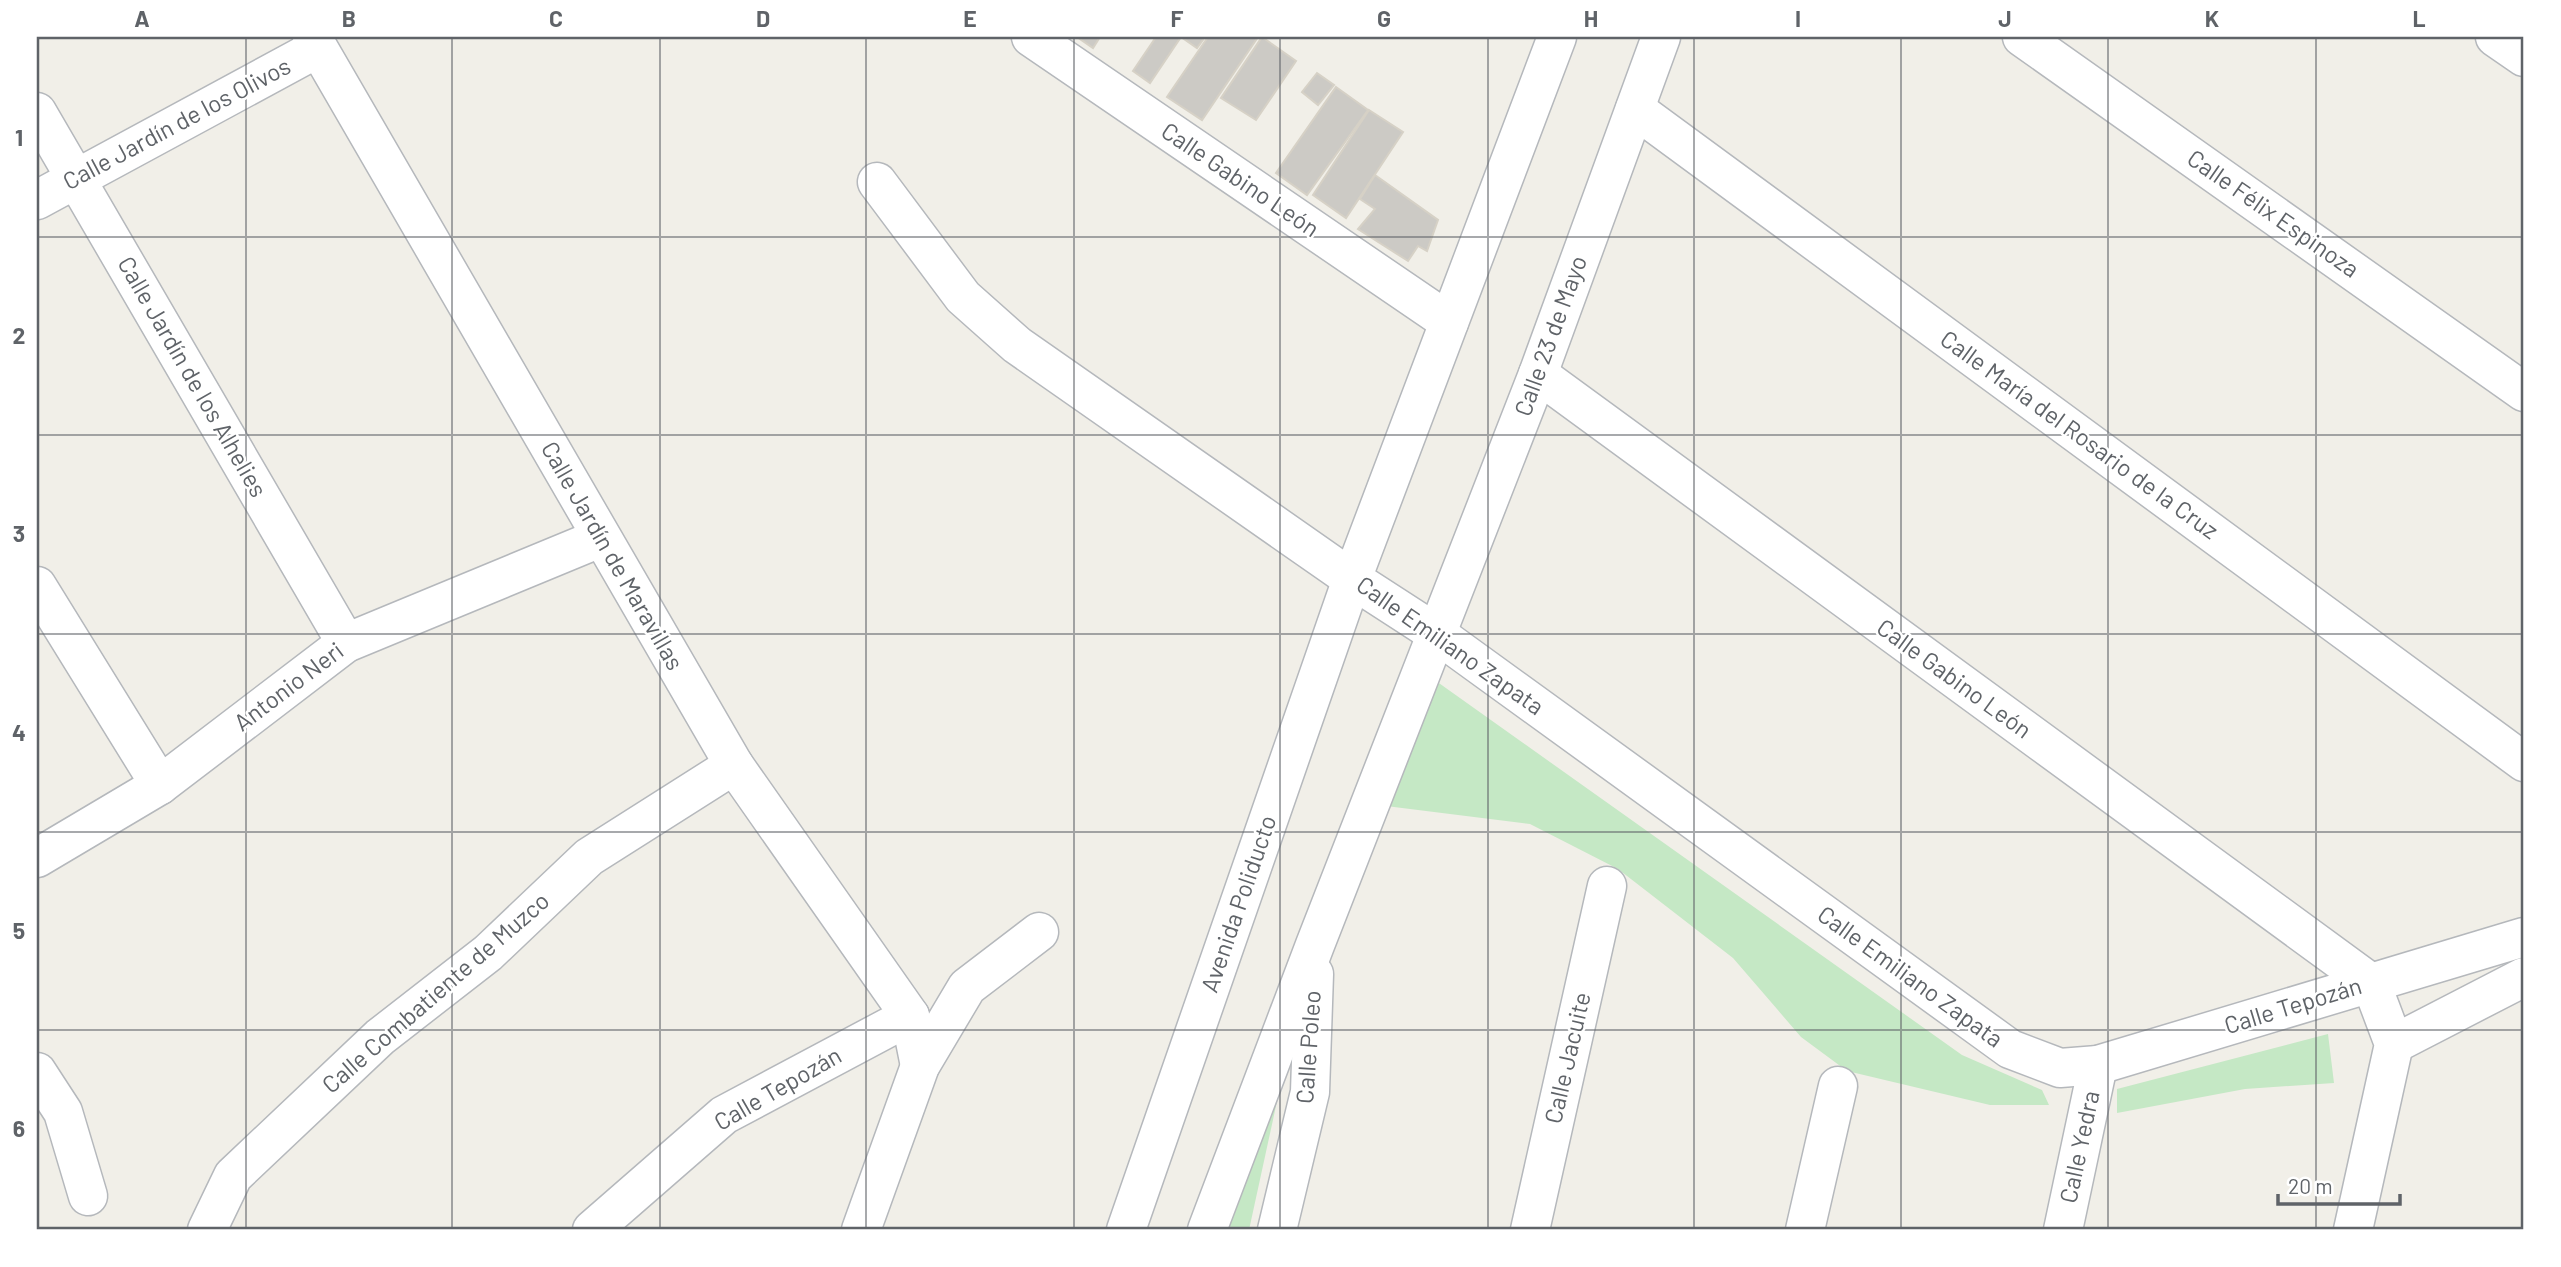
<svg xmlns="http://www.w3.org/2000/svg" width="2561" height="1267" font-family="Barlow,sans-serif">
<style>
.green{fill:#c5e8c5}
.building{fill:#cccac5;stroke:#d6d1c6;stroke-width:2}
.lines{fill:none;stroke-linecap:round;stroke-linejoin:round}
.minor-casing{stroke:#b5b8bc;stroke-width:41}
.minor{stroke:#fff;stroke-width:38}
.grid{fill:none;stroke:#5f6368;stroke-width:2;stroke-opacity:0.55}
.labels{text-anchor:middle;stroke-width:5;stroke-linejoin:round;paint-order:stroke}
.street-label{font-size:24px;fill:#5f6368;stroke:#fff}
.neatline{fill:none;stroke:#5f6368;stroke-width:2.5}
.grid-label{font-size:23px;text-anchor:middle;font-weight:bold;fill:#5f6368}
</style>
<rect width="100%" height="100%" fill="#f1efe8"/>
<!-- green -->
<g class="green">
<polygon points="1429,676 1962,1055 2042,1090 2049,1105 1990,1105 1847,1071 1801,1037 1733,958 1618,869 1530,824 1378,805"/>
<polygon points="2328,1034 2334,1083 2245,1089 2117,1113 2117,1089"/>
<polygon points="1291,1037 1249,1230 1219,1230"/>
</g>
<!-- building -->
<g class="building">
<polygon points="1077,37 1100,37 1093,48"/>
<polygon points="1156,37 1205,37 1197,48 1181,37 1150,83 1133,71"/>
<polygon points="1208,37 1258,37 1202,120 1167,97"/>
<polygon points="1262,37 1296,61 1256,120 1221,98"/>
<polygon points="1317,73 1334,85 1318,105 1302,92"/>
<polygon points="1336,87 1368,110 1307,195 1276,173"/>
<polygon points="1369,110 1403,132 1346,218 1313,195"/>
<polygon points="1375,175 1438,220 1427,251 1418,246 1408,261 1358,229 1375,209 1360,199"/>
</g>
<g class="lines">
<defs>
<g id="minor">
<polyline points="312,37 734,765 910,1016 920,1066"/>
<polyline points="1031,37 1449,322"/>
<polyline points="2022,37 2524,392"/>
<polyline points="2495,37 2524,57"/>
<polyline points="1635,109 2524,762"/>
<polyline points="37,112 346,643"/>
<polyline points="877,182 963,297 1017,345 1352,579 1437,634 2010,1049 2060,1068 2098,1065 2524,937"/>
<polyline points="37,200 318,48"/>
<polyline points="1538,374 2371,983 2394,1044 2353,1230"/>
<polyline points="37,586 160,785"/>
<polyline points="37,858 160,785 346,643 600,538"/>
<polyline points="2394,1044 2524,977"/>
<polyline points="37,1072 63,1112 88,1196"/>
<polyline points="207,1230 233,1176 380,1037 488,953 589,857 734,765"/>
<polyline points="592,1230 724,1115 910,1016"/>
<polyline points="861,1230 920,1066 967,987 1039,932"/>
<polyline points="1126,1230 1352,579 1557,37"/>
<polyline points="1207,1230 1315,945 1538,374 1661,37"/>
<polyline points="1277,1230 1310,1092 1314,974"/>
<polyline points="1530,1230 1607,886"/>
<polyline points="1805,1230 1838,1086"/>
<polyline points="2063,1230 2098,1065"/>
</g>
</defs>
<!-- minor casing -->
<use href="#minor" class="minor-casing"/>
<!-- minor -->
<use href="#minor" class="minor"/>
</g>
<!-- grid -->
<path class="grid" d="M246,37V1230M452,37V1230M660,37V1230M866,37V1230M1074,37V1230M1280,37V1230M1488,37V1230M1694,37V1230M1901,37V1230M2108,37V1230M2316,37V1230M37,237H2524M37,435H2524M37,634H2524M37,832H2524M37,1030H2524"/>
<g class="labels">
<!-- street labels -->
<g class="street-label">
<text transform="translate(177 124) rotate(-28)" y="8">Calle Jardín de los Olivos</text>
<text transform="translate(1240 180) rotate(34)" y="8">Calle Gabino León</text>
<text transform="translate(2273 214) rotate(35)" y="8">Calle Félix Espinoza</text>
<text transform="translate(1551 336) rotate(-70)" y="8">Calle 23 de Mayo</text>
<text transform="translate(192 377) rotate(60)" y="8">Calle Jardín de los Alhelies</text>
<text transform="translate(2079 435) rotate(36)" y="8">Calle María del Rosario de la Cruz</text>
<text transform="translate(612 556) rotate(60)" y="8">Calle Jardín de Maravillas</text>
<text transform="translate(1450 646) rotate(35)" y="8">Calle Emiliano Zapata</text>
<text transform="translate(1954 679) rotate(36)" y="8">Calle Gabino León</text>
<text transform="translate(289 687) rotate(-37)" y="8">Antonio Neri</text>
<text transform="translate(1239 904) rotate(-71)" y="8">Avenida Poliducto</text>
<text transform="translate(1910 977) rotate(36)" y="8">Calle Emiliano Zapata</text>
<text transform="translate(436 993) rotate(-41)" y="8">Calle Combatiente de Muzco</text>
<text transform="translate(2293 1006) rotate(-17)" y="8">Calle Tepozán</text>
<text transform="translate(1309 1047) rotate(-86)" y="8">Calle Poleo</text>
<text transform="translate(1568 1058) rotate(-77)" y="8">Calle Jacuite</text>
<text transform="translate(778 1089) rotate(-30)" y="8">Calle Tepozán</text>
<text transform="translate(2080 1147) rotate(-78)" y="8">Calle Yedra</text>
</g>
</g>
<!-- border -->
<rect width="2561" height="1267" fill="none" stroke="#ffffff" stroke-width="77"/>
<!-- scale -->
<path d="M2278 1194v10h122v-10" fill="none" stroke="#5f6368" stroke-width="3.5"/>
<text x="2288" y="1194" font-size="21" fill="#5f6368" stroke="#ffffff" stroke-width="5" paint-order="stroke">20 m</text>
<rect x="38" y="38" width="2484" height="1190" class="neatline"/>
<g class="grid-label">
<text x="142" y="27">A</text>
<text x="349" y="27">B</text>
<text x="556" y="27">C</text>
<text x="763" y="27">D</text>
<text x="970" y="27">E</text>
<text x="1177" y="27">F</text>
<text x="1384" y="27">G</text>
<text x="1591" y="27">H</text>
<text x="1798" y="27">I</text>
<text x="2005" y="27">J</text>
<text x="2212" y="27">K</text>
<text x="2419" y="27">L</text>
<text x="19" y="146">1</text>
<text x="19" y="344">2</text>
<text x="19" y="542">3</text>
<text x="19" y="741">4</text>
<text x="19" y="939">5</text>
<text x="19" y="1137">6</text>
</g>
</svg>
